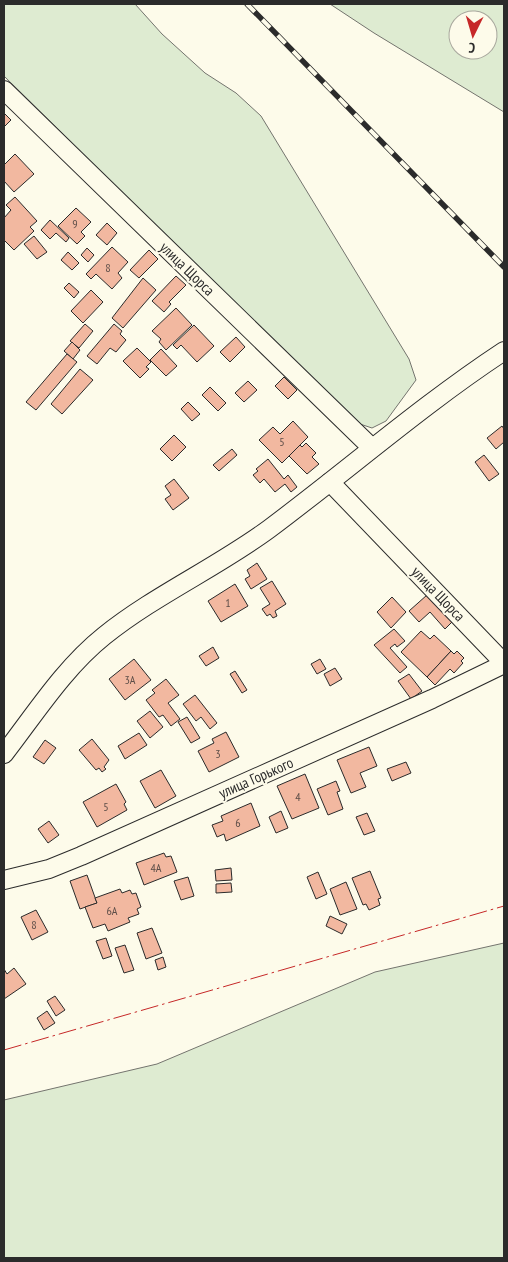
<svg xmlns="http://www.w3.org/2000/svg" width="508" height="1262" font-family="'PT Sans Narrow',sans-serif">
<style>
.green{fill:#deebd1;stroke:#74746e;fill-rule:evenodd}
.building{fill:#f2b8a0;stroke:#2b2b2b}
.lines{fill:none;stroke-linecap:round;stroke-linejoin:round}
.street-casing{stroke:#2b2b2b;stroke-width:20}
.street{stroke:#fdfbea;stroke-width:18}
.rail-casing{stroke:#2b2b2b;stroke-width:5.5}
.rail{stroke:#fdfbea;stroke-width:4;stroke-dasharray:11;stroke-linecap:butt}
.power{stroke:#c62828;stroke-width:1;stroke-dasharray:18 4 2.5 4;stroke-linecap:butt}
.labels{text-anchor:middle;stroke-width:4;stroke-linejoin:round;paint-order:stroke}
.number-label{font-size:12px;fill:#5d4e48}
.street-label{font-size:15px;fill:#2b2b2b;stroke:#fdfbea}
</style>
<rect width="100%" height="100%" fill="#fdfbea"/>
<!-- green -->
<g class="green">
<polygon points="4,4 135,4 162,34 205,73 236,93 261,116 409,359 416,380 386,421 372,428 357,423 345,413 4,76"/>
<path d="M330,4H504V112L374,33ZM458,20H488V50H458Z"/>
<polygon points="504,943 504,1258 4,1258 4,1100 157,1064 375,972"/>
</g>
<!-- building -->
<g class="building">
<polygon points="4,113 11,120 4,127"/>
<polygon points="15,154 34,174 14,192 4,181 4,165"/>
<polygon points="15,197 37,221 30,227 34,231 14,250 4,240 4,218 11,210 6,205"/>
<polygon points="76,208 91,222 81,232 85,236 77,244 58,226"/>
<polygon points="50,220 69,238 66,242 56,233 50,239 41,230"/>
<polygon points="107,223 117,233 107,245 96,235"/>
<polygon points="34,236 47,252 37,259 24,244"/>
<polygon points="112,247 128,262 118,273 122,278 112,289 96,274 91,279 86,274"/>
<polygon points="87,248 94,255 88,262 81,255"/>
<polygon points="149,250 158,259 139,278 130,270"/>
<polygon points="68,252 79,263 72,270 61,260"/>
<polygon points="176,276 186,285 169,302 171,304 164,312 152,301"/>
<polygon points="143,278 156,290 123,328 112,318"/>
<polygon points="69,283 79,292 74,298 64,288"/>
<polygon points="91,290 103,302 83,323 71,311"/>
<polygon points="176,308 192,325 166,350 159,342 161,339 152,331"/>
<polygon points="85,324 93,331 79,348 70,341"/>
<polygon points="114,324 122,331 120,334 126,340 116,352 110,348 97,364 87,356"/>
<polygon points="194,325 214,346 197,362 181,345 177,349 173,345"/>
<polygon points="236,337 245,347 230,362 220,352"/>
<polygon points="72,342 80,350 73,359 64,351"/>
<polygon points="137,348 151,362 146,367 149,369 140,378 123,361"/>
<polygon points="161,349 177,366 166,376 150,360"/>
<polygon points="67,354 77,362 36,410 26,402"/>
<polygon points="80,369 93,380 62,414 51,404"/>
<polygon points="284,377 297,390 288,399 275,386"/>
<polygon points="248,381 257,390 244,402 235,393"/>
<polygon points="210,387 226,403 218,411 202,395"/>
<polygon points="188,402 200,414 192,421 181,409"/>
<polygon points="293,421 308,437 282,463 259,440 273,427 280,434"/>
<polygon points="502,426 504,429 504,442 496,449 487,438"/>
<polygon points="174,435 186,447 172,461 160,449"/>
<polygon points="306,443 316,453 312,457 319,464 307,474 289,456 300,445 302,447"/>
<polygon points="232,449 237,455 219,471 213,465"/>
<polygon points="484,455 499,474 489,481 475,462"/>
<polygon points="268,459 284,479 288,475 297,487 291,492 285,484 275,492 264,479 260,483 253,475 258,471 256,469"/>
<polygon points="174,479 189,498 173,510 165,499 171,495 165,486"/>
<polygon points="257,563 267,579 251,589 245,579 250,576 247,570"/>
<polygon points="272,581 286,604 275,611 277,616 273,618 270,614 267,616 262,609 270,604 260,588"/>
<polygon points="235,584 248,606 221,622 208,601"/>
<polygon points="427,595 452,622 445,629 430,612 419,622 409,611"/>
<polygon points="392,597 406,612 391,628 377,612"/>
<polygon points="394,629 405,641 397,647 395,644 390,648 407,667 400,673 374,645"/>
<polygon points="421,631 430,639 434,635 451,651 427,677 401,652"/>
<polygon points="213,647 219,658 206,666 199,656"/>
<polygon points="451,651 454,654 457,651 464,658 461,661 463,663 454,673 450,669 435,685 427,677"/>
<polygon points="134,659 151,680 125,700 109,679"/>
<polygon points="320,659 326,669 317,674 311,664"/>
<polygon points="335,668 342,679 330,686 324,674"/>
<polygon points="235,671 247,690 242,693 230,674"/>
<polygon points="409,674 422,691 411,699 398,681"/>
<polygon points="166,679 179,695 168,703 180,719 171,726 163,715 159,717 146,700 155,693 152,690"/>
<polygon points="195,695 217,723 210,729 201,717 196,721 183,704"/>
<polygon points="150,711 163,727 150,738 137,721"/>
<polygon points="187,717 200,738 191,743 178,722"/>
<polygon points="226,732 239,757 209,772 198,751 214,743 212,739"/>
<polygon points="139,733 147,745 125,759 118,746"/>
<polygon points="92,739 109,760 104,767 106,769 102,772 99,768 96,770 79,750"/>
<polygon points="45,740 56,748 44,764 33,757"/>
<polygon points="369,747 377,766 360,773 366,787 351,793 337,760"/>
<polygon points="406,762 411,773 392,781 387,769"/>
<polygon points="161,770 176,796 155,808 140,781"/>
<polygon points="305,774 319,808 292,819 277,786"/>
<polygon points="336,781 340,791 337,792 343,809 328,815 317,789"/>
<polygon points="116,784 126,802 124,804 127,810 97,827 83,802"/>
<polygon points="251,803 260,826 226,841 224,834 217,837 212,825 223,821 221,816"/>
<polygon points="281,811 288,828 276,833 269,817"/>
<polygon points="367,813 375,831 364,835 356,817"/>
<polygon points="49,821 59,835 48,843 38,829"/>
<polygon points="164,853 166,857 171,856 177,872 144,885 136,863"/>
<polygon points="231,868 232,880 216,881 215,870"/>
<polygon points="370,871 381,898 378,899 380,905 369,910 366,904 363,905 352,878"/>
<polygon points="318,872 327,894 316,899 307,877"/>
<polygon points="87,875 97,903 80,909 70,881"/>
<polygon points="188,877 194,896 181,900 174,881"/>
<polygon points="346,882 357,909 340,915 330,889"/>
<polygon points="231,883 232,892 216,893 216,884"/>
<polygon points="120,889 122,893 130,890 132,894 136,893 141,907 137,909 139,914 128,918 130,922 108,931 105,924 93,928 85,907 97,903 95,898"/>
<polygon points="36,910 48,932 32,940 21,917"/>
<polygon points="330,916 347,924 342,934 326,926"/>
<polygon points="152,928 162,953 146,959 137,933"/>
<polygon points="106,938 112,956 103,959 96,941"/>
<polygon points="125,945 134,970 124,973 115,948"/>
<polygon points="163,957 166,967 158,970 155,960"/>
<polygon points="14,968 26,984 4,999 4,969 7,974"/>
<polygon points="55,996 65,1010 56,1016 47,1001"/>
<polygon points="47,1011 55,1023 44,1030 37,1018"/>
</g>
<g class="lines">
<defs>
<g id="street">
<polyline points="4,90 372,448"/>
<polyline points="330,482 504,663"/>
<path d="M4,754C35,714 64,668 104,636C155,595 216,568 269,529C348,470 422,405 504,351"/>
<polyline points="4,880 49,869 81,856 432,699 504,664"/>
</g>
</defs>
<!-- street casing -->
<use href="#street" class="street-casing"/>
<!-- street -->
<use href="#street" class="street"/>
<defs>
<polyline id="rail" points="247,4 504,267"/>
</defs>
<!-- rail casing -->
<use href="#rail" class="rail-casing"/>
<!-- rail -->
<use href="#rail" class="rail"/>
<!-- power -->
<polyline class="power" points="4,1050 504,906"/>
</g>
<g class="labels">
<!-- number labels -->
<g class="number-label">
<text x="75" y="228">9</text>
<text x="108" y="272">8</text>
<text x="282" y="446">5</text>
<text x="228" y="607">1</text>
<text x="130" y="684">3А</text>
<text x="218" y="758">3</text>
<text x="298" y="801">4</text>
<text x="106" y="811">5</text>
<text x="238" y="827">6</text>
<text x="156" y="872">4А</text>
<text x="112" y="915">6А</text>
<text x="34" y="929">8</text>
</g>
<!-- street labels -->
<g class="street-label">
<text transform="translate(187 269) rotate(44)" y="5">улица Щорса</text>
<text transform="translate(438 594) rotate(46)" y="5">улица Щорса</text>
<text transform="translate(256 778) rotate(-24)" y="5">улица Горького</text>
</g>
</g>
<!-- border -->
<rect width="508" height="1262" fill="none" stroke="#2b2b2b" stroke-width="10"/>
<!-- north arrow -->
<g transform="translate(473 35) rotate(185)"><circle r="24" fill="#fdfbea" stroke="#a9a89e"/>
<path d="M0-4L9 19L0 12L-9 19Z" fill="#c62828"/>
<text y="-8" font-size="14" font-weight="bold" text-anchor="middle" fill="#2b2b2b">С</text>
</g>
</svg>
